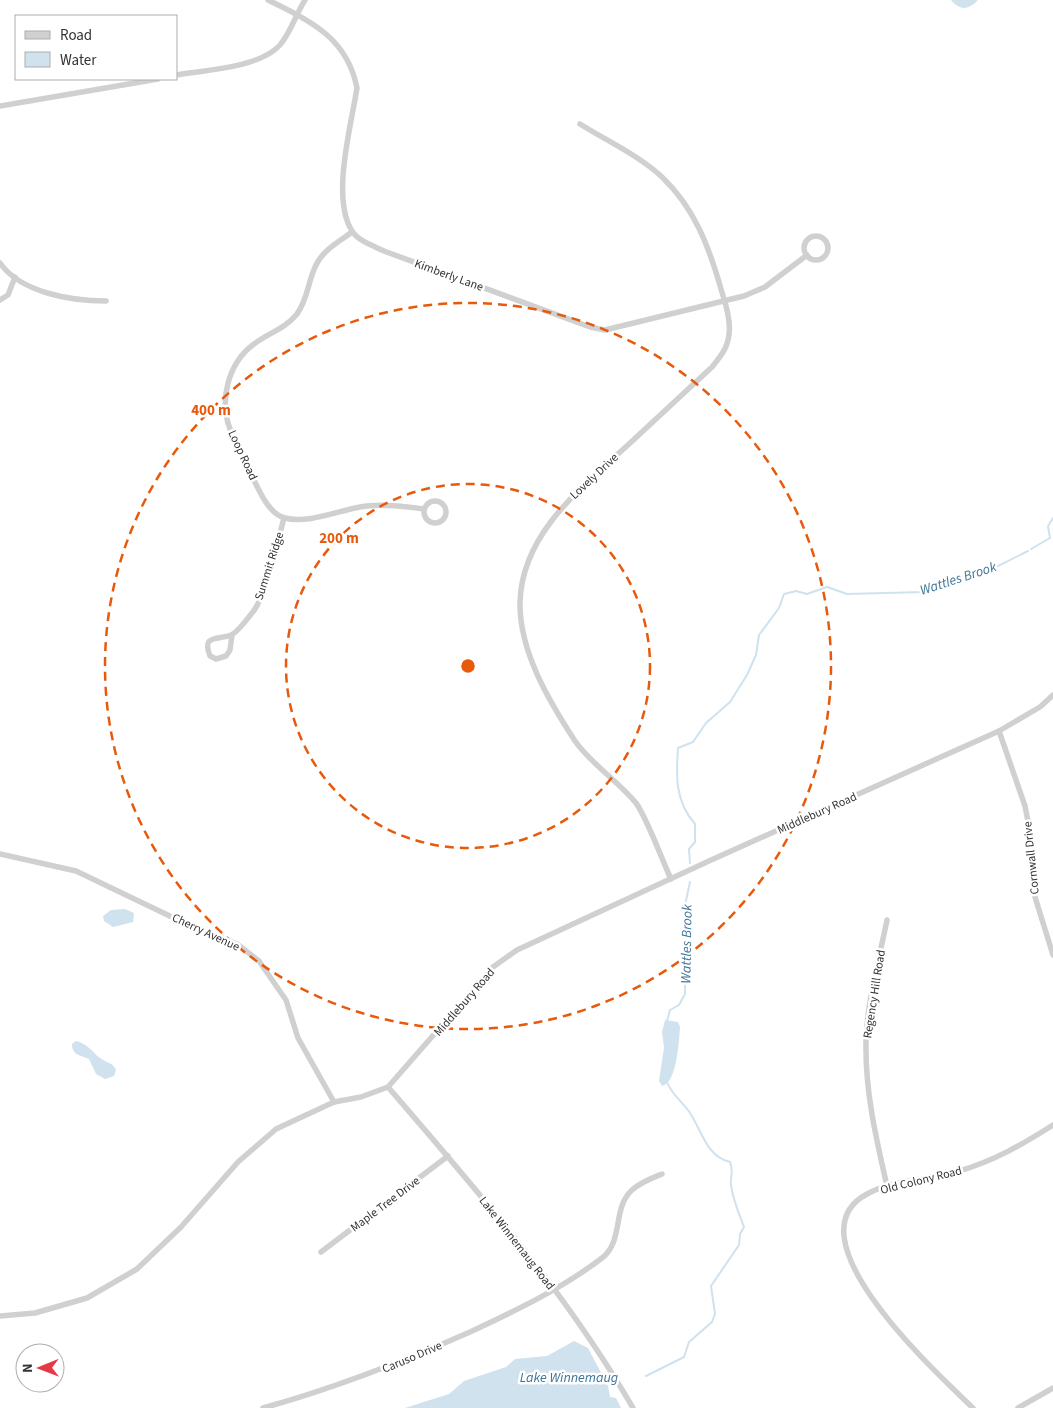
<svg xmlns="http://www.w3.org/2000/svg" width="1053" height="1408" font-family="'Source Sans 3',sans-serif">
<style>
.water{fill:#cfe2ee}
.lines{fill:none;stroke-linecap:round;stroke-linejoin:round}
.stream{stroke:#cfe2ee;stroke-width:2}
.minor{stroke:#d0d0d0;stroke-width:5.5}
.ring{fill:none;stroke:#e8590c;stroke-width:2.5;stroke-dasharray:9 6}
.labels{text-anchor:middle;stroke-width:5;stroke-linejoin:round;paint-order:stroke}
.street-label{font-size:12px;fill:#333;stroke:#fff}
.water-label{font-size:14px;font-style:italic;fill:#3f7597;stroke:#fff}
.centre{fill:#e8590c;stroke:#fff;stroke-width:2.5}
.ring-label{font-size:15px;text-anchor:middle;font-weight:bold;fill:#e8590c;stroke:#fff;stroke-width:5;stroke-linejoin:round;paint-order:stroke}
</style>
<rect width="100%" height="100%" fill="#fff"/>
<!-- water -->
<g class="water">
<path d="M951,0H978C969,10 960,11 951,0Z"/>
<polygon points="125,909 134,913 133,922 113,927 104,921 103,916 111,910"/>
<path d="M665,1020L678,1022L680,1027C679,1041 677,1083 662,1086L659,1081L664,1048L662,1032Z"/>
<path d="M76,1041C88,1044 91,1051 100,1058C106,1063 113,1062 116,1070L114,1076L105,1079L96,1074L89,1059C80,1055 72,1055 72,1044Z"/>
<polygon points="574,1341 588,1348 608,1386 610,1397 616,1398 621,1408 405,1408 449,1394 464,1381 506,1367 515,1359 547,1356"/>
</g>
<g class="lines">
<!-- stream -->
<g class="stream">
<polyline points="1031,549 1050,538 1048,526 1053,518"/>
<path d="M690,863L689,849L695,842V824C675,801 676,777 678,748L693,742L706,723L730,702L747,675L756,655L759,635L779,608L784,594L796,591L807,594L827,587L847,594L924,592L964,575L988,571L1028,551"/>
<polyline points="667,1021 670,1010 679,1005 685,994 685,905 690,882"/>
<path d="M646,1376L684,1357L689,1342L712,1322L715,1314L711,1286L739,1245L740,1234L744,1227C739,1214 733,1200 731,1185C730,1176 734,1171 730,1162C706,1156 702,1131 690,1113C683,1102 671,1094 667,1082"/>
</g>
<!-- minor -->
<g class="minor">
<path d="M268,0C310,21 347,37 357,88C351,126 331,198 352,231C358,241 374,246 384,251L590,327L605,330L744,296L765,287L807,255"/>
<path d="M176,75C206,70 259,68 280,45C291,32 296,14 305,0"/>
<polyline points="0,106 158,79"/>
<path d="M580,124C607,141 640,156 663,178C695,209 709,247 721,289C725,302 731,320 729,334C728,348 720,357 712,367C684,393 656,419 629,444C582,487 522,533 520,602C519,651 549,701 575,741C591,764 618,781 636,803C647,818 662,860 671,879"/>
<path d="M352,232C339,242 323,250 316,265C308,281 308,299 297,314C285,329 268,333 254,344C228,363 219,400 230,429C235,445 244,459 251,474C258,488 268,514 285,518C307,524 338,511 360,507C379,503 404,506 424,509"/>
<circle cx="816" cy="248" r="12"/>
<path d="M0,263C21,293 72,301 106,301"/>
<polyline points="0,300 8,295 15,277"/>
<circle cx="435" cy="512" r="11"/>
<path d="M232,635L230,650L226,656L216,659L210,656C201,634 219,640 231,635C238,632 247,619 252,613C266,597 278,540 284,518"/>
<polyline points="999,731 1025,806 1032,842 1035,897 1053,955"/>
<polyline points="0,854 76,871 176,919 237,944 259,961 286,1000 298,1038 334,1102"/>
<path d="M388,1087C476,1189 566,1292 633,1408"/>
<path d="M887,1186C876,1138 865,1091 866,1042C867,1001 879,960 887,920"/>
<polyline points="321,1252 448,1156"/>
<polyline points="0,1316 35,1313 87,1298 137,1269 181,1227 238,1162 276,1129 334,1102 361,1097 388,1087 493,967 517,950 709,861 999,731 1040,707 1053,695"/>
<path d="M263,1408C335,1388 402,1362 470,1332C515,1311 563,1288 602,1258C624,1241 612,1208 632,1190C641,1182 652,1178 662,1174"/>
<path d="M973,1408C940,1376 786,1237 867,1194C895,1179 929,1180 959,1171C994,1161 1023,1144 1053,1125"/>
<polyline points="1018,1408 1053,1388"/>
</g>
</g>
<!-- distance rings -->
<g class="ring">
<circle cx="468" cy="666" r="182"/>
<circle cx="468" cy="666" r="363"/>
</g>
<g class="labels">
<!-- street labels -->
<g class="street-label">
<text transform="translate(449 275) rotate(20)" y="4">Kimberly Lane</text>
<text transform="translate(243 455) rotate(65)" y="4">Loop Road</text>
<text transform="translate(594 476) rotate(-43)" y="4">Lovely Drive</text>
<text transform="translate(269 566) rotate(-72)" y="4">Summit Ridge</text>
<text transform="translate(817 813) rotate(-24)" y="4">Middlebury Road</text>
<text transform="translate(1031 858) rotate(-96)" y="4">Cornwall Drive</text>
<text transform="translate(206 932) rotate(25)" y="4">Cherry Avenue</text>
<text transform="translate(874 994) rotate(-81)" y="4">Regency Hill Road</text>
<text transform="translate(464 1002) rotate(-49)" y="4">Middlebury Road</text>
<text transform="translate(921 1180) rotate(-14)" y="4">Old Colony Road</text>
<text transform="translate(385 1204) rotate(-37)" y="4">Maple Tree Drive</text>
<text transform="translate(517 1243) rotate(52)" y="4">Lake Winnemaug Road</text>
<text transform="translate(412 1357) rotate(-23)" y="4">Caruso Drive</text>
</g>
<!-- water labels -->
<g class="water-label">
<text transform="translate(958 578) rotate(-18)" y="5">Wattles Brook</text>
<text transform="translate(686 944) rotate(-89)" y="5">Wattles Brook</text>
<text x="569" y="1382">Lake Winnemaug</text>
</g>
</g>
<circle cx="468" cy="666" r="8" class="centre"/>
<g class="ring-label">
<text x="211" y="415">400 m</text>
<text x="339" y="543">200 m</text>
</g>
<!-- legend -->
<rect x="15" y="15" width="162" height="65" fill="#ffffff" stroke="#adadad"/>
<rect x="25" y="31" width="25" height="8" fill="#d0d0d0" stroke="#adadad"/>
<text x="60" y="40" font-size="15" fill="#333333">Road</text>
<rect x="25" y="52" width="25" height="15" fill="#cfe2ee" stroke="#adadad"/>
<text x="60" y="65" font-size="15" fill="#333333">Water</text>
<!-- north arrow -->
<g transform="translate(40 1368) rotate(269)"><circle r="24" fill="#ffffff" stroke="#adadad"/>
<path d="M0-4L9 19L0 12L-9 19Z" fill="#e63946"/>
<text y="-8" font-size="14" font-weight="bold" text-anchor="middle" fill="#333333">N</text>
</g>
</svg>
